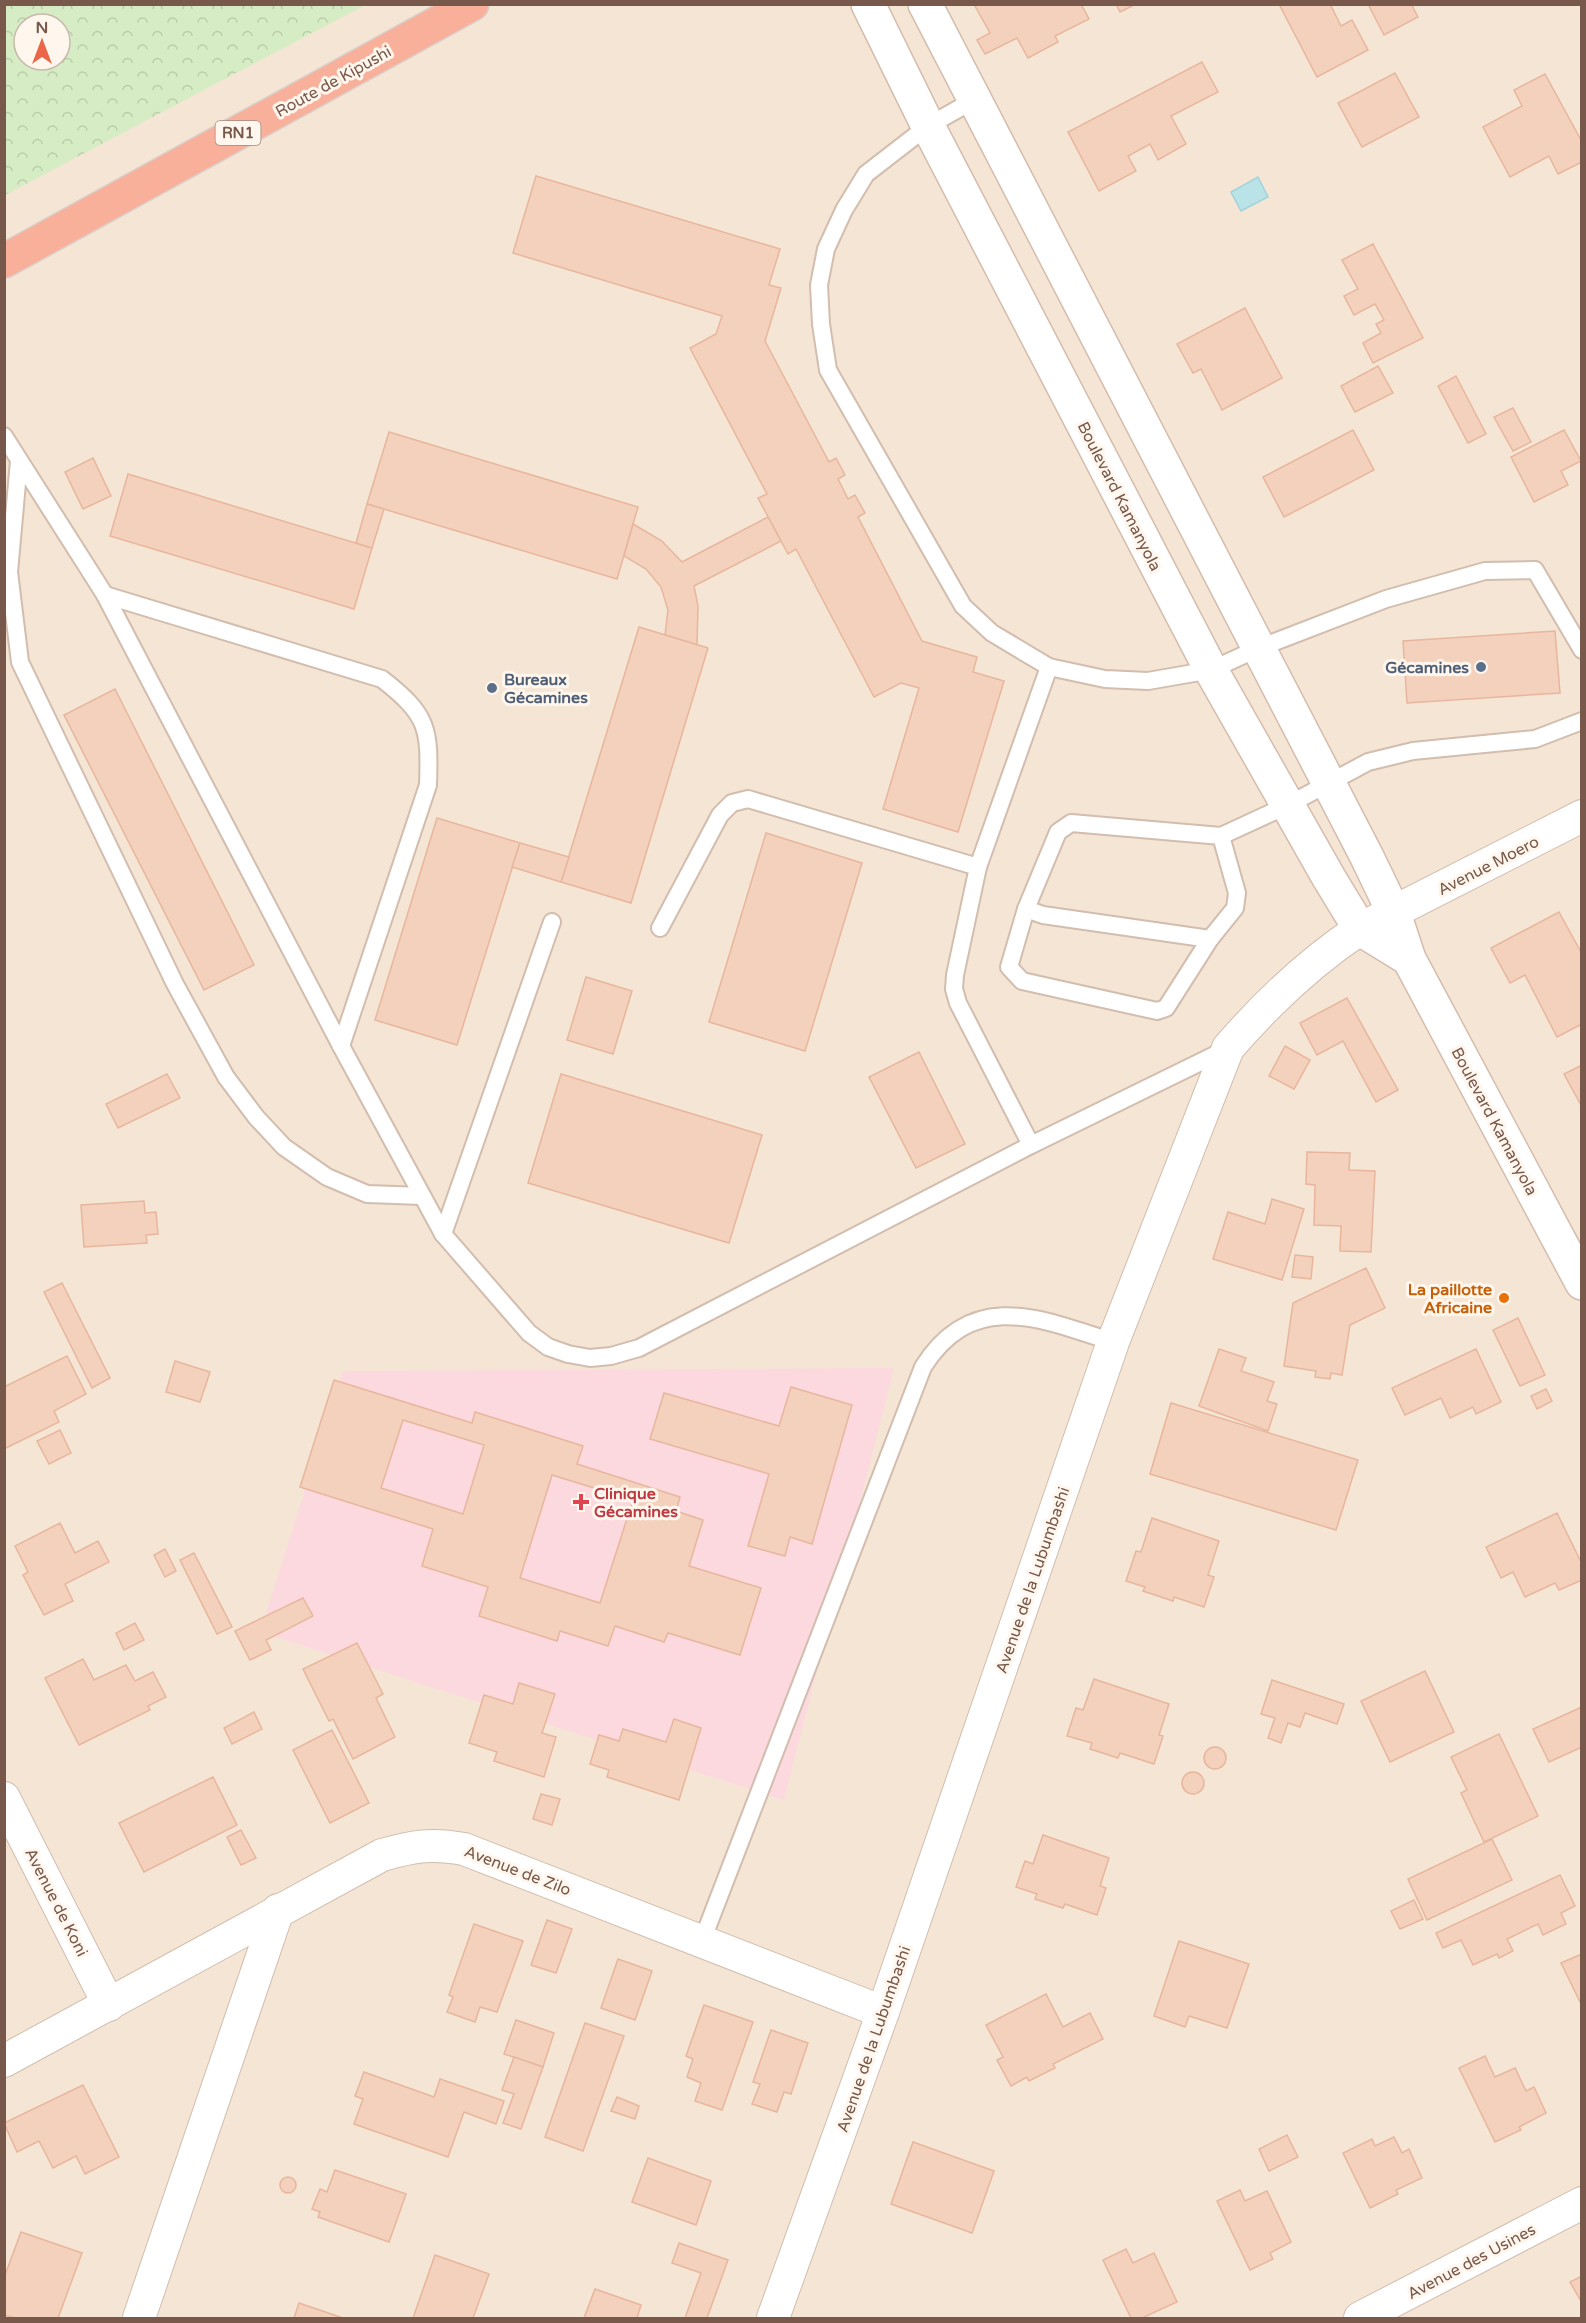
<svg xmlns="http://www.w3.org/2000/svg" width="1586" height="2323" font-family="'Varela Round',sans-serif">
<style>
.residential{fill:#f5e5d4;fill-rule:evenodd}
.medical{fill:#fbd9df}
.park{fill:url(#park-crowns);fill-rule:evenodd}
.water{fill:#bae3e8;stroke:#a0d3da;stroke-width:1.5}
.building{fill:#f4d1bd;stroke:#e7b69d;stroke-width:1.5;fill-rule:evenodd}
.lines{fill:none;stroke-linecap:round;stroke-linejoin:round}
.lane-casing{stroke:#d2bdae;stroke-width:20}
.street-casing{stroke:#d2bdae;stroke-width:34}
.secondary-casing{stroke:#d5bcac;stroke-width:36}
.highway-casing{stroke:#d9d0cc;stroke-width:36}
.lane{stroke:#fff;stroke-width:16}
.street{stroke:#fff;stroke-width:32}
.secondary{stroke:#fff;stroke-width:33}
.highway{stroke:#f9b09b;stroke-width:33}
.service-dot{fill:#5c6f8a;stroke:#fff7ee;stroke-width:2}
.food-dot{fill:#e8710a;stroke:#fff7ee;stroke-width:2}
.health-dot{fill:#e0444e;stroke:#fff7ee;stroke-width:2}
.labels{text-anchor:middle;stroke-width:6;stroke-linejoin:round;paint-order:stroke}
.shield{fill:#fff7ee;stroke:#a0887b;stroke-width:1.5}
.shield-label{font-size:15px;font-weight:bold;fill:#78584a}
.street-label{font-size:16px;fill:#78584a;stroke:#fff7ee}
.service-label{font-size:16px;font-weight:bold;fill:#4e5e75;stroke:#fff7ee;text-anchor:end}
.food-label{font-size:16px;font-weight:bold;fill:#c56008;stroke:#fff7ee;text-anchor:end}
.health-label{font-size:16px;font-weight:bold;fill:#be3a42;stroke:#fff7ee;text-anchor:start}
</style>
<defs>
<pattern id="park-crowns" width="20" height="18" patternUnits="userSpaceOnUse" patternTransform="scale(1.5)"><rect width="20" height="18" fill="#d6ecc4"/><path d="M2 6a3 3 0 1 1 6 0M12 15a3 3 0 1 1 6 0" fill="none" stroke="#bca"/></pattern>
</defs>
<rect width="100%" height="100%" fill="#fdf3e6"/>
<!-- residential -->
<path class="residential" d="M5,5H1581V2318H5ZM24,24H60V60H24Z"/>
<!-- medical -->
<polygon class="medical" points="894,1368 784,1800 260,1632 343,1371"/>
<!-- park -->
<path class="park" d="M5,4H365V5L5,195ZM24,24H60V60H24Z"/>
<!-- water -->
<polygon class="water" points="1258,177 1268,197 1241,211 1231,192"/>
<!-- building -->
<g class="building">
<polygon points="978,4 1081,4 1089,19 1055,36 1058,42 1028,58 1017,38 985,54 977,40 990,33 975,6"/>
<polygon points="1116,4 1136,4 1120,12"/>
<polygon points="1279,4 1330,4 1341,26 1352,20 1368,50 1317,77"/>
<polygon points="1368,4 1411,4 1418,17 1384,35"/>
<polygon points="1202,62 1218,92 1171,116 1186,144 1158,160 1150,144 1128,156 1136,171 1099,191 1068,132"/>
<polygon points="1395,73 1419,117 1362,147 1338,103"/>
<polygon points="1545,74 1582,142 1582,162 1558,174 1549,156 1510,177 1483,127 1522,106 1514,90"/>
<polygon points="536,176 780,249 769,285 781,288 765,341 829,462 836,458 845,475 838,479 848,499 855,495 865,513 858,517 922,641 977,657 973,672 1004,681 958,832 883,809 919,688 901,683 874,697 796,549 788,554 781,541 758,498 767,494 690,348 716,334 722,316 513,253"/>
<polygon points="1373,244 1423,338 1373,363 1363,343 1381,333 1376,324 1384,320 1375,304 1354,315 1344,296 1358,289 1342,260"/>
<polygon points="1245,308 1282,378 1222,410 1201,369 1193,373 1177,344"/>
<polygon points="1378,366 1393,393 1355,412 1341,386"/>
<polygon points="1456,376 1486,434 1468,443 1438,386"/>
<polygon points="1513,408 1531,442 1513,451 1494,417"/>
<polygon points="1353,430 1374,470 1284,517 1263,477"/>
<polygon points="1564,430 1581,461 1561,471 1568,485 1534,502 1511,457"/>
<polygon points="389,432 638,507 617,579 367,504"/>
<polygon points="93,458 111,496 83,509 65,472"/>
<polygon points="128,474 372,548 354,609 110,536"/>
<polygon points="367,504 384,509 372,548 356,543"/>
<polygon points="768,517 781,541 694,586 698,606 697,645 665,635 668,610 661,587 646,569 624,556 633,524 662,541 682,562"/>
<polygon points="639,627 708,648 631,903 561,882"/>
<polygon points="1555,631 1560,693 1407,703 1403,641"/>
<polygon points="115,689 254,965 204,990 64,715"/>
<polygon points="437,818 520,843 457,1045 375,1020"/>
<polygon points="766,833 862,863 805,1051 709,1022"/>
<polygon points="520,843 569,857 561,882 512,867"/>
<polygon points="1559,912 1582,954 1582,1024 1557,1037 1525,975 1510,983 1491,948"/>
<polygon points="586,977 632,991 613,1054 567,1040"/>
<polygon points="1347,998 1398,1090 1376,1102 1343,1041 1317,1055 1300,1023"/>
<polygon points="1285,1046 1310,1060 1294,1089 1269,1076"/>
<polygon points="919,1052 965,1144 916,1168 869,1077"/>
<polygon points="1582,1065 1582,1107 1564,1074"/>
<polygon points="167,1074 180,1098 118,1128 106,1104"/>
<polygon points="561,1074 762,1135 729,1243 528,1183"/>
<polygon points="1307,1152 1350,1153 1349,1170 1375,1171 1371,1252 1340,1251 1341,1226 1314,1225 1315,1185 1306,1184"/>
<polygon points="1272,1199 1304,1209 1282,1280 1213,1259 1228,1212 1265,1224"/>
<polygon points="144,1201 145,1213 156,1212 158,1234 146,1235 147,1243 84,1247 81,1205"/>
<polygon points="1295,1255 1313,1257 1311,1279 1292,1277"/>
<polygon points="1366,1268 1385,1308 1350,1325 1342,1375 1331,1373 1330,1379 1315,1377 1316,1371 1284,1366 1293,1303"/>
<polygon points="62,1283 110,1378 92,1388 44,1292"/>
<polygon points="1518,1318 1545,1375 1520,1386 1493,1330"/>
<polygon points="1219,1349 1246,1358 1241,1371 1274,1382 1267,1401 1277,1404 1268,1431 1199,1406"/>
<polygon points="1476,1349 1501,1402 1476,1414 1473,1407 1450,1418 1441,1398 1405,1415 1392,1388"/>
<polygon points="67,1356 86,1394 54,1411 59,1422 4,1449 4,1387"/>
<polygon points="175,1361 210,1372 200,1402 166,1392"/>
<path d="M334,1380L472,1423L475,1412L583,1446L577,1464L680,1497L676,1511L703,1520L689,1566L761,1588L740,1655L668,1633L664,1642L615,1626L608,1646L560,1631L557,1641L479,1616L488,1587L422,1566L433,1529L300,1487ZM403,1420L484,1445L463,1514L381,1488ZM552,1475L633,1500L600,1603L520,1578Z"/>
<polygon points="791,1387 852,1405 812,1544 790,1537 785,1556 748,1546 769,1474 650,1439 664,1393 779,1426"/>
<polygon points="1546,1389 1552,1401 1537,1409 1531,1396"/>
<polygon points="1171,1403 1358,1460 1336,1530 1150,1474"/>
<polygon points="60,1430 71,1453 49,1464 37,1441"/>
<polygon points="1557,1513 1582,1564 1582,1580 1559,1590 1555,1583 1525,1597 1513,1572 1501,1578 1486,1547"/>
<polygon points="1152,1518 1219,1541 1208,1575 1214,1577 1204,1607 1174,1597 1173,1601 1143,1591 1145,1587 1126,1581 1136,1551 1141,1552"/>
<polygon points="60,1523 75,1553 98,1541 109,1562 65,1584 73,1601 44,1615 23,1575 28,1572 15,1546"/>
<polygon points="165,1549 176,1571 165,1577 154,1555"/>
<polygon points="194,1553 232,1627 217,1634 180,1560"/>
<polygon points="303,1598 313,1616 266,1640 271,1650 250,1660 235,1631"/>
<polygon points="135,1623 144,1640 124,1650 116,1633"/>
<polygon points="357,1643 383,1694 376,1698 395,1737 353,1759 333,1719 329,1721 303,1669"/>
<polygon points="83,1659 94,1680 126,1665 135,1681 153,1672 166,1697 148,1706 150,1710 79,1745 45,1678"/>
<polygon points="1425,1671 1454,1732 1390,1762 1361,1701"/>
<polygon points="1094,1679 1169,1704 1159,1735 1163,1736 1154,1764 1120,1753 1118,1758 1090,1749 1092,1743 1067,1736 1076,1708 1083,1710"/>
<polygon points="1272,1680 1344,1704 1337,1724 1305,1713 1300,1727 1288,1723 1281,1743 1268,1738 1275,1718 1261,1714"/>
<polygon points="519,1683 555,1694 542,1733 556,1737 544,1777 494,1761 497,1752 469,1743 484,1695 513,1704"/>
<polygon points="1582,1707 1582,1747 1549,1762 1533,1729"/>
<polygon points="254,1712 262,1729 232,1744 224,1728"/>
<polygon points="674,1719 701,1728 679,1800 607,1777 609,1770 590,1764 599,1735 619,1741 623,1729 666,1742"/>
<polygon points="332,1730 369,1803 330,1823 293,1750"/>
<polygon points="1499,1734 1538,1816 1484,1842 1461,1793 1467,1790 1451,1757"/>
<circle cx="1215" cy="1758" r="11"/>
<circle cx="1193" cy="1783" r="11"/>
<polygon points="213,1777 237,1825 144,1872 119,1823"/>
<polygon points="541,1794 560,1799 552,1825 533,1819"/>
<polygon points="241,1830 256,1858 241,1865 227,1837"/>
<polygon points="1043,1835 1109,1858 1100,1886 1106,1888 1097,1915 1065,1904 1063,1908 1035,1899 1037,1894 1016,1887 1025,1861 1033,1864"/>
<polygon points="1492,1839 1512,1880 1427,1920 1408,1879"/>
<polygon points="1560,1875 1575,1906 1561,1913 1566,1924 1543,1935 1538,1924 1507,1939 1513,1951 1499,1958 1497,1954 1473,1965 1461,1940 1443,1948 1436,1933"/>
<polygon points="1414,1900 1423,1919 1400,1929 1391,1911"/>
<polygon points="547,1920 572,1929 556,1973 531,1965"/>
<polygon points="474,1924 523,1941 497,2012 480,2007 475,2022 447,2012 453,1997 449,1995"/>
<polygon points="1179,1941 1249,1964 1227,2028 1189,2016 1185,2027 1154,2016"/>
<polygon points="1582,1954 1582,2006 1561,1963"/>
<polygon points="618,1959 652,1971 635,2020 601,2008"/>
<polygon points="1046,1994 1063,2027 1090,2013 1103,2039 1053,2064 1055,2068 1029,2081 1027,2077 1011,2086 997,2060 1003,2057 986,2025"/>
<polygon points="704,2005 753,2022 722,2110 695,2101 701,2083 687,2077 693,2059 686,2056"/>
<polygon points="516,2020 554,2033 543,2067 504,2054"/>
<polygon points="585,2023 624,2036 583,2151 545,2137"/>
<polygon points="771,2030 808,2043 791,2094 784,2092 777,2112 752,2104 760,2084 753,2082"/>
<polygon points="1485,2056 1495,2077 1515,2068 1526,2091 1534,2087 1546,2113 1519,2127 1521,2130 1495,2142 1459,2068"/>
<polygon points="514,2057 543,2067 521,2129 503,2123 514,2094 502,2090"/>
<polygon points="364,2072 434,2097 440,2079 504,2101 496,2124 464,2112 448,2157 354,2124 363,2099 355,2096"/>
<polygon points="83,2085 119,2157 85,2174 76,2156 53,2168 39,2141 17,2152 4,2123"/>
<polygon points="617,2097 639,2106 635,2119 611,2111"/>
<polygon points="1287,2135 1298,2157 1269,2171 1259,2149"/>
<polygon points="1394,2137 1402,2153 1409,2149 1422,2178 1396,2190 1398,2194 1370,2208 1343,2153 1372,2139 1375,2146"/>
<polygon points="913,2142 994,2171 972,2233 891,2204"/>
<polygon points="648,2158 711,2181 696,2225 632,2202"/>
<polygon points="335,2170 406,2194 389,2242 318,2217 320,2212 312,2209 320,2189 327,2192"/>
<circle cx="288" cy="2185" r="8"/>
<polygon points="1240,2190 1245,2201 1267,2191 1291,2242 1270,2253 1273,2259 1250,2270 1217,2201"/>
<polygon points="21,2232 82,2253 58,2318 15,2318 4,2315 4,2278"/>
<polygon points="679,2243 728,2260 707,2318 685,2318 701,2273 672,2263"/>
<polygon points="1126,2249 1133,2263 1154,2253 1177,2302 1142,2318 1131,2318 1103,2260"/>
<polygon points="435,2255 489,2274 473,2318 413,2318"/>
<polygon points="1582,2276 1582,2303 1570,2282"/>
<polygon points="595,2289 641,2305 637,2318 584,2318"/>
<polygon points="299,2303 343,2318 294,2318"/>
</g>
<g class="lines">
<defs>
<g id="lane">
<polyline points="974,100 928,126 866,174 844,210 826,249 819,285 821,324 828,370 963,606 992,633 1049,667 1105,679 1148,681 1211,670 1259,648 1386,599 1485,571 1535,570 1582,650"/>
<polyline points="4,436 105,595 341,1046 443,1234 529,1333 548,1347 568,1354 590,1358 611,1356 639,1348 1031,1145 1225,1050"/>
<polyline points="19,461 9,572 20,662 175,984 226,1077 256,1117 284,1147 327,1177 367,1194 422,1196"/>
<path d="M105,595L382,679C428,715 430,728 428,785L341,1046"/>
<polyline points="1221,836 1237,893 1235,908 1210,939 1166,1008 1157,1011 1022,981 1009,967 1026,909 1058,832 1071,823 1221,836 1288,805 1368,762 1413,751 1535,739 1582,721"/>
<polyline points="978,867 1049,667"/>
<polyline points="1026,909 1043,915 1210,939"/>
<polyline points="660,928 720,815 732,803 748,799 978,867 955,975 954,989 958,1003 1031,1145"/>
<polyline points="443,1234 552,922"/>
<path d="M702,1941L923,1367C973,1288 1042,1319 1113,1342"/>
</g>
<g id="street">
<polyline points="4,1798 109,2005"/>
<path d="M4,2061L382,1855C414,1846 431,1843 464,1849L883,2012"/>
<polyline points="139,2318 278,1910"/>
<path d="M773,2318L883,2012L1113,1342L1228,1048C1267,1003 1310,962 1360,929L1582,816"/>
<polyline points="1360,2318 1582,2203"/>
</g>
<g id="secondary">
<polyline points="868,4 928,126 1211,670 1329,878 1360,929 1409,959"/>
<polyline points="925,4 1367,857 1394,913 1409,959 1582,1283"/>
</g>
<polyline id="highway" points="4,261 472,4"/>
</defs>
<!-- lane casing -->
<use href="#lane" class="lane-casing"/>
<!-- street casing -->
<use href="#street" class="street-casing"/>
<!-- secondary casing -->
<use href="#secondary" class="secondary-casing"/>
<!-- highway casing -->
<use href="#highway" class="highway-casing"/>
<!-- lane -->
<use href="#lane" class="lane"/>
<!-- street -->
<use href="#street" class="street"/>
<!-- secondary -->
<use href="#secondary" class="secondary"/>
<!-- highway -->
<use href="#highway" class="highway"/>
</g>
<!-- markers -->
<g class="service-dot">
<circle cx="1481" cy="667" r="6"/>
<circle cx="492" cy="688" r="6"/>
</g>
<circle class="food-dot" cx="1504" cy="1298" r="6"/>
<path class="health-dot" d="M578 1493h6v6h6v6h-6v6h-6v-6h-6v-6h6z"/>
<g class="labels">
<!-- shield labels -->
<rect class="shield" x="215.5" y="121" width="45" height="24" rx="4.5"/>
<g class="shield-label">
<text x="238" y="138">RN1</text>
</g>
<!-- street labels -->
<g class="street-label">
<text transform="translate(333 81) rotate(-29)" y="6">Route de Kipushi</text>
<text transform="translate(1120 496) rotate(63)" y="6">Boulevard Kamanyola</text>
<text transform="translate(1488 865) rotate(-27)" y="6">Avenue Moero</text>
<text transform="translate(1495 1121) rotate(62)" y="6">Boulevard Kamanyola</text>
<text transform="translate(1032 1580) rotate(-71)" y="6">Avenue de la Lubumbashi</text>
<text transform="translate(518 1870) rotate(21)" y="6">Avenue de Zilo</text>
<text transform="translate(57 1902) rotate(63)" y="6">Avenue de Koni</text>
<text transform="translate(873 2039) rotate(-71)" y="6">Avenue de la Lubumbashi</text>
<text transform="translate(1471 2261) rotate(-28)" y="6">Avenue des Usines</text>
</g>
<!-- service labels -->
<g class="service-label">
<text x="1469" y="673">Gécamines</text>
<text x="504" y="685" text-anchor="start">Bureaux<tspan x="504" dy="18">Gécamines</tspan></text>
</g>
<!-- food labels -->
<g class="food-label">
<text x="1492" y="1295">La paillotte<tspan x="1492" dy="18">Africaine</tspan></text>
</g>
<!-- health labels -->
<g class="health-label">
<text x="594" y="1499">Clinique<tspan x="594" dy="18">Gécamines</tspan></text>
</g>
</g>
<!-- border -->
<rect width="1586" height="2323" fill="none" stroke="#78584a" stroke-width="12"/>
<!-- north arrow -->
<g transform="translate(42 42)"><circle r="28" fill="#fff7ee" stroke="#c9b7ac" stroke-width="1.5"/>
<path d="M0-4.5L10 22L0 15L-10 22Z" fill="#eb6648"/>
<text y="-9" font-size="16" font-weight="bold" text-anchor="middle" fill="#78584a">N</text>
</g>
</svg>
